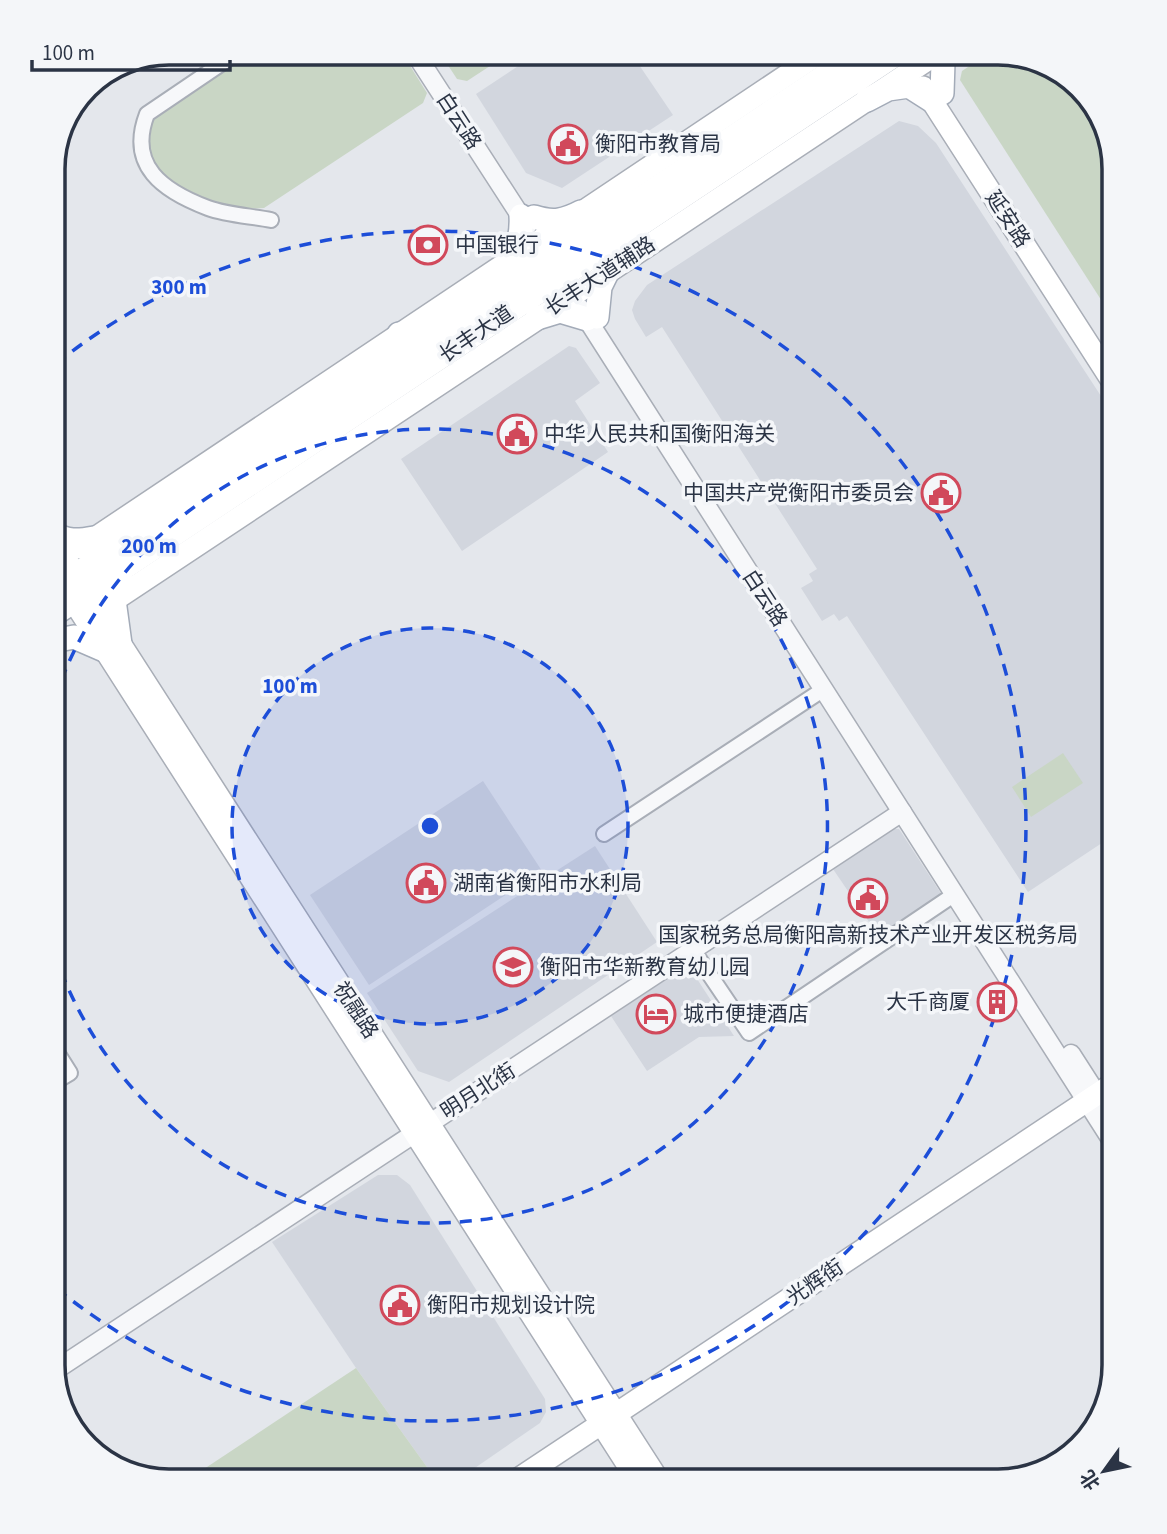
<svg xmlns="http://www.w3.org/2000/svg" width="1167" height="1534" font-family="'Source Sans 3','Noto Sans SC',sans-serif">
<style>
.built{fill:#d2d6de}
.green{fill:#c9d6c5}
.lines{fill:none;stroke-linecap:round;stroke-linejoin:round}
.minor-casing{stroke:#a9aeb7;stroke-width:18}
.tertiary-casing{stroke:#a9aeb7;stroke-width:21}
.secondary-casing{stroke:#a9aeb7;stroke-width:24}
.primary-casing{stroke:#a3abb8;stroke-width:26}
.minor{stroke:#f7f8fa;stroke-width:14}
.tertiary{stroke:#f7f8fa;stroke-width:18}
.secondary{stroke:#fff;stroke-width:21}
.primary{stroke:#fff;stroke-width:23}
.ring{fill:none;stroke:#1d4ed8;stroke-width:3.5;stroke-dasharray:12 9}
.labels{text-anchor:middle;stroke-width:7;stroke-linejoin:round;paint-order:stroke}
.street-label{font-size:21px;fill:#2b3445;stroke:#f4f6f9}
.poi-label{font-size:21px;fill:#2b3445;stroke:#f4f6f9;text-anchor:start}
.rim{fill:none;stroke:#2b3445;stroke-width:3.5}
.centre{fill:#1d4ed8;stroke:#f4f6f9;stroke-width:3.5}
.ring-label{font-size:21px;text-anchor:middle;font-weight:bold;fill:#1d4ed8;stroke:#f4f6f9;stroke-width:7;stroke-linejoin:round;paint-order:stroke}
</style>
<rect width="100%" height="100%" fill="#e4e7ec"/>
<!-- built -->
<g class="built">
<polygon points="538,53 631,53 673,115 562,188 526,173 476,94"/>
<polygon points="899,121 918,126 936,143 1114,416 1114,835 1028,892 847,616 839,621 834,614 822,621 801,588 813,581 809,574 817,569 662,327 646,337 635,319 632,310 635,301 647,285"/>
<polygon points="569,346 576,348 600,383 575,401 608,452 462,551 401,459"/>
<polygon points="483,781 542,871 369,985 310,895"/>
<polygon points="891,829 899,829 942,895 880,938 833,869"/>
<polygon points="595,846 657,942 449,1082 418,1071 367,993"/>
<polygon points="688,965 734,1036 699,1037 647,1071 611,1016"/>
<polygon points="378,1175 397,1175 410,1185 545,1399 546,1412 540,1423 456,1481 437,1481 356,1368 272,1242"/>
</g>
<!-- green -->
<g class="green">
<path d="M250,53H402L427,93L423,103L264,208C232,211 207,200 180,186C175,184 169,182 165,178C147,162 145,138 154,117Z"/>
<polygon points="440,53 510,53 467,81 457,79"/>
<polygon points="989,53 1006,53 1057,68 1095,104 1114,169 1114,320 960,80 962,71"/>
<polygon points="1063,753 1083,783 1031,817 1012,787"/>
<polygon points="356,1368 437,1481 202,1481 204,1469"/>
</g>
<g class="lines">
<defs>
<g id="minor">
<path d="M237,53L147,114C127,166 163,191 208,208C227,215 251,216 271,220"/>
<polyline points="604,834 824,689"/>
<polyline points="693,950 749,1033 955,894"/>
<polyline points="53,1083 70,1073 53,1046"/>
</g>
<g id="tertiary">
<polyline points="415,53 527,226"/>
<polyline points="580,308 1114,1144"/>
<polyline points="1071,1054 1114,1121"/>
<polyline points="54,1371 902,812"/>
</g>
<g id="secondary">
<polyline points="923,87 1114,384"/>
<polyline points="53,539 659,1481"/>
<polyline points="80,548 820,53"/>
<polyline points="53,569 638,1481"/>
<polyline points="104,607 938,53"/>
<polyline points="515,1481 1114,1083"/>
</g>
<g id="primary">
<polyline points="942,93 943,62 946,53"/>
<polyline points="867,100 888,89 909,86 931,100"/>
<path d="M534,217C553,223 564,221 581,212"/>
<path d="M491,293C508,267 523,248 521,216"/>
<polyline points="597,317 600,287 624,238"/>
<polyline points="537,318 560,311 587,319"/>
<polyline points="399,334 439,327"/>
<path d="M53,533C67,542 78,541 94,538"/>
<polyline points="53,590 859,53"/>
<polyline points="53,615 898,53"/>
<polyline points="53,641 74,637 104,650"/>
<polyline points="120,644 114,600 122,569"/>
</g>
</defs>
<!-- minor casing -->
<use href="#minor" class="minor-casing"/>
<!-- tertiary casing -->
<use href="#tertiary" class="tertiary-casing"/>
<!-- secondary casing -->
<use href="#secondary" class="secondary-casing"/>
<!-- primary casing -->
<use href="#primary" class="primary-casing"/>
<!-- minor -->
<use href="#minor" class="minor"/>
<!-- tertiary -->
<use href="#tertiary" class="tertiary"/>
<!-- secondary -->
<use href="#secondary" class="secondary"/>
<!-- primary -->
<use href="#primary" class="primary"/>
</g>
<!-- distance rings -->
<circle cx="430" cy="826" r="198" fill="#1d4ed8" fill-opacity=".12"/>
<g class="ring">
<circle cx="430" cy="826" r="198"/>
<path d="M54 700A397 397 0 1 1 54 952"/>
<path d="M56 364A595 595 0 1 1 56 1288"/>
</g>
<!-- icons -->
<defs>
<symbol id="civic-ring" viewBox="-11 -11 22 22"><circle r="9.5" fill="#f4f6f9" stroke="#d1495b" stroke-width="1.5"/><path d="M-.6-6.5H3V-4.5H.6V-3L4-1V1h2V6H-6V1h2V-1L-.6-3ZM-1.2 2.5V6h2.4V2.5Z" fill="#d1495b"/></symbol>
<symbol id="bank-ring" viewBox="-11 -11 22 22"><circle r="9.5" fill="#f4f6f9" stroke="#d1495b" stroke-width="1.5"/><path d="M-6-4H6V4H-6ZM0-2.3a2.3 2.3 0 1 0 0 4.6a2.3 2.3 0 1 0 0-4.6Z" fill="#d1495b"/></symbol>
<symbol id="school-ring" viewBox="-11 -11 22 22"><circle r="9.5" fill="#f4f6f9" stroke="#d1495b" stroke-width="1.5"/><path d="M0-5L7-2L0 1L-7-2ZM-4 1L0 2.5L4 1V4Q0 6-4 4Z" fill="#d1495b"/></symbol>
<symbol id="building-ring" viewBox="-11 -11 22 22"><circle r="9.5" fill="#f4f6f9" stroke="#d1495b" stroke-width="1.5"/><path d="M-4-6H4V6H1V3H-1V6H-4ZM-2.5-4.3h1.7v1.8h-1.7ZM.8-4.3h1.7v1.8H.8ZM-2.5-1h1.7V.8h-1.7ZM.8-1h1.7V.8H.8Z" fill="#d1495b"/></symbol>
<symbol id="hotel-ring" viewBox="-11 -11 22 22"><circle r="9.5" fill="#f4f6f9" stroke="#d1495b" stroke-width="1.5"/><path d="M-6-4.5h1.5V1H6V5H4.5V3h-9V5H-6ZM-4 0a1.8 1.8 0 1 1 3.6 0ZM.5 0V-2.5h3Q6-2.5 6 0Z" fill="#d1495b"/></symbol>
</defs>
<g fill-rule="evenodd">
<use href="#civic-ring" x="546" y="122" width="44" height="44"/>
<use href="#bank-ring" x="406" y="223" width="44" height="44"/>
<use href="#civic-ring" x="495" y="412" width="44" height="44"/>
<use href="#civic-ring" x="919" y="471" width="44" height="44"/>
<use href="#civic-ring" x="404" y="861" width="44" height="44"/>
<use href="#civic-ring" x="846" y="876" width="44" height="44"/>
<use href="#school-ring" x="491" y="945" width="44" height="44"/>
<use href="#building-ring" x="975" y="980" width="44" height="44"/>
<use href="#hotel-ring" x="634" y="992" width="44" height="44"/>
<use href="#civic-ring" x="378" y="1283" width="44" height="44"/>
</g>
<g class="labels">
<!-- street labels -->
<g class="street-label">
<text transform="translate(459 121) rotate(57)" y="7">白云路</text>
<text transform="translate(1008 219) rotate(57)" y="7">延安路</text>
<text transform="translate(600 276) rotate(-33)" y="7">长丰大道辅路</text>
<text transform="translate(476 334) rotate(-34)" y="7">长丰大道</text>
<text transform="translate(765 598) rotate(57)" y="7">白云路</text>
<text transform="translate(356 1010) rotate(57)" y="7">祝融路</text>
<text transform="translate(478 1091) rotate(-33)" y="7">明月北街</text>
<text transform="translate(815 1282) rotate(-34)" y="7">光辉街</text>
</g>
<!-- poi labels -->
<g class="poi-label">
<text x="595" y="151">衡阳市教育局</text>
<text x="455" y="252">中国银行</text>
<text x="544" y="441">中华人民共和国衡阳海关</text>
<text x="914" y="500" text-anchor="end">中国共产党衡阳市委员会</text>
<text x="453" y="890">湖南省衡阳市水利局</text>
<text x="868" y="942" text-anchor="middle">国家税务总局衡阳高新技术产业开发区税务局</text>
<text x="540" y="974">衡阳市华新教育幼儿园</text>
<text x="970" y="1009" text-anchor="end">大千商厦</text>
<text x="683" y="1021">城市便捷酒店</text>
<text x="427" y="1312">衡阳市规划设计院</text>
</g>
</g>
<!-- crop -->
<path d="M0 0H1167V1534H0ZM169 65H998A104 104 0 0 1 1102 169V1365A104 104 0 0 1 998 1469H169A104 104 0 0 1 65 1365V169A104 104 0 0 1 169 65Z" fill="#f4f6f9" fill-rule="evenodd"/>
<path class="rim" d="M169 65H998A104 104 0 0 1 1102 169V1365A104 104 0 0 1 998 1469H169A104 104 0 0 1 65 1365V169A104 104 0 0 1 169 65Z"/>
<circle cx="430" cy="826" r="10" class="centre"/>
<g class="ring-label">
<text x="179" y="294">300 m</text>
<text x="149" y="553">200 m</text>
<text x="290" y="693">100 m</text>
</g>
<!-- north arrow -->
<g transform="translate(1104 1471) rotate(237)" stroke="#f4f6f9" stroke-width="5" paint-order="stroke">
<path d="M0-5L12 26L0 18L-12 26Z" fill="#2b3445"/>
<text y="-10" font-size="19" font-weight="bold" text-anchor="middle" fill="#2b3445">北</text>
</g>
<!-- scale -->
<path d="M32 60v10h198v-10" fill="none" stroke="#2b3445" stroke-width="3.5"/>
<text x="42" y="60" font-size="21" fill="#2b3445" stroke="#f4f6f9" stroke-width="5" paint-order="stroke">100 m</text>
</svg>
